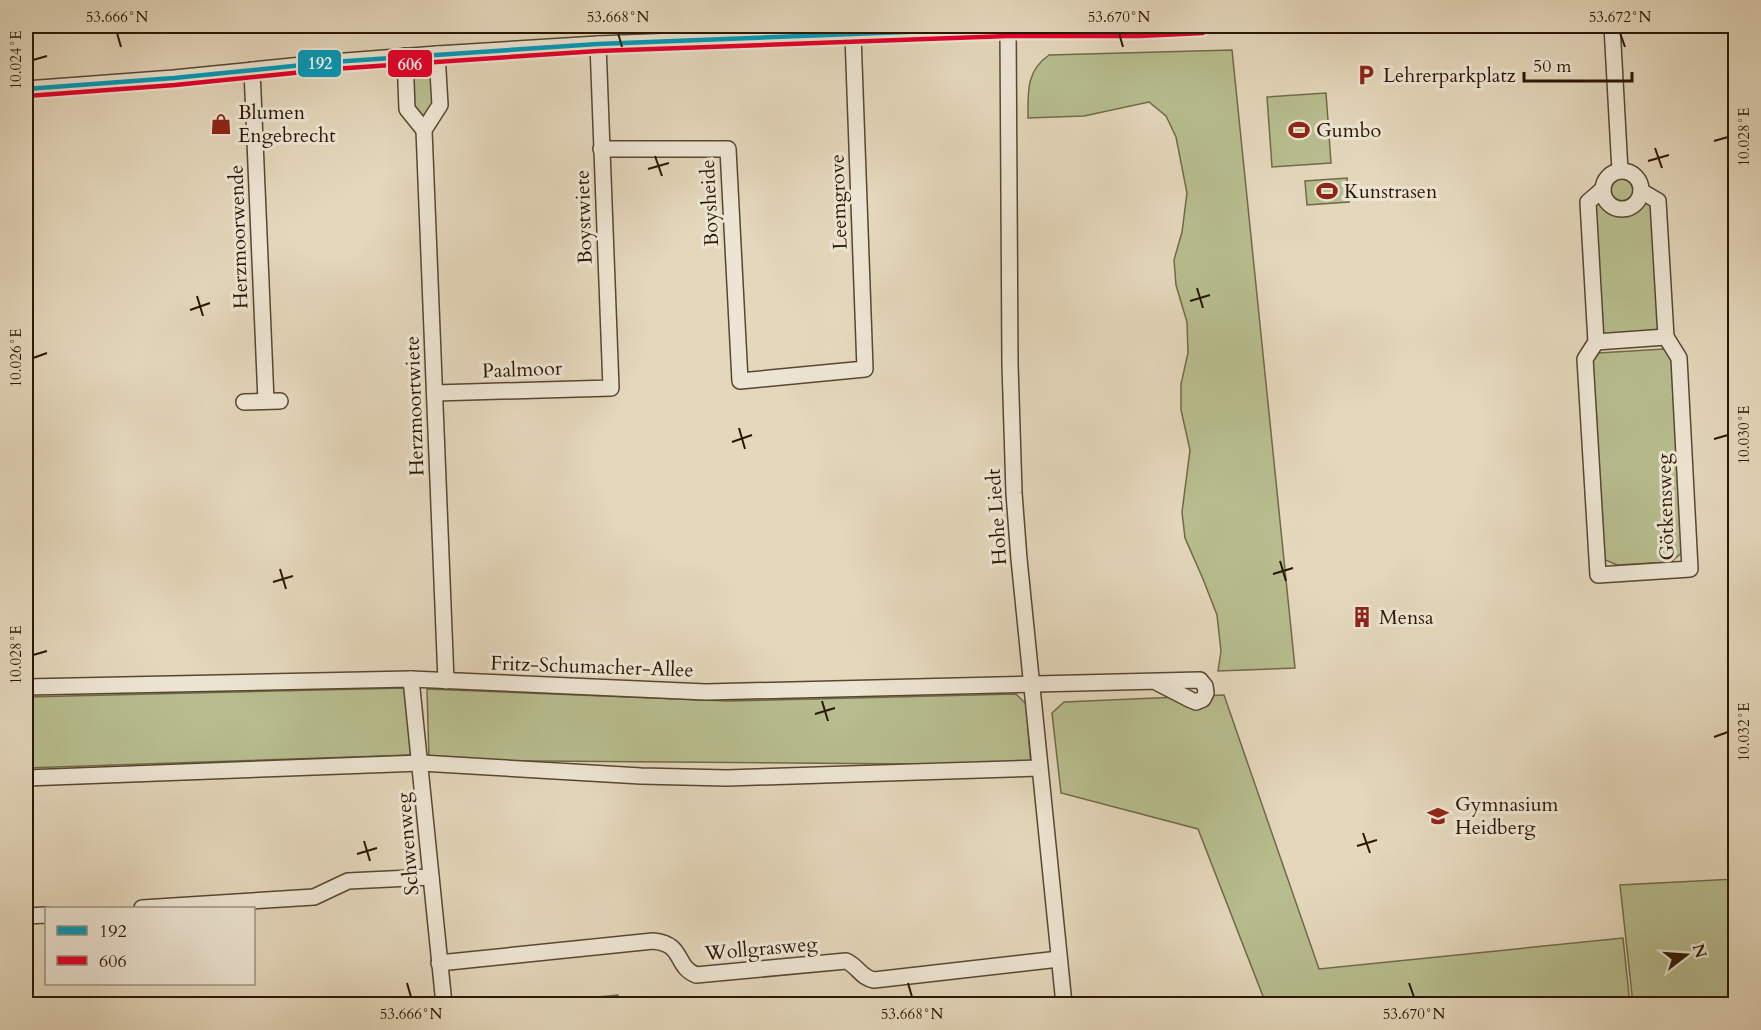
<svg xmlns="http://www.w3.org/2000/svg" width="1761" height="1030" font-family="Cardo,serif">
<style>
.green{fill:#b7bd8e;stroke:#706a48;stroke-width:1.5}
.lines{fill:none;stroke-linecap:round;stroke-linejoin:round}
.minor-casing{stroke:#584730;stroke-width:18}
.minor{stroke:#ede5d3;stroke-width:15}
.bus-1-casing{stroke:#ede5d3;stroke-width:9}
.bus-2-casing{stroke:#ede5d3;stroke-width:9}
.bus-1{stroke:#049aba;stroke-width:4.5}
.bus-2{stroke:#e4002b;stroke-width:4.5}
.ticks{fill:none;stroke:#2a1702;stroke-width:2}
.labels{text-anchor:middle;stroke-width:6;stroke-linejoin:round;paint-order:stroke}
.poi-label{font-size:20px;fill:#2a1702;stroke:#ede5d3;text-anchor:start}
.street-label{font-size:20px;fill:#2a1702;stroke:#ede5d3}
.line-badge{stroke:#ede5d3;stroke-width:2}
.badge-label{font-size:16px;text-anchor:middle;font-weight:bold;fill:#fff}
.neatline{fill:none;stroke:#2a1702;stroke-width:2}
.ticks-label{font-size:15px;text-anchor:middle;fill:#2a1702}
</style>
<rect width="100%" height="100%" fill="#e4d7bb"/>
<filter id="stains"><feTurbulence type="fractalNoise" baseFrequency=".00333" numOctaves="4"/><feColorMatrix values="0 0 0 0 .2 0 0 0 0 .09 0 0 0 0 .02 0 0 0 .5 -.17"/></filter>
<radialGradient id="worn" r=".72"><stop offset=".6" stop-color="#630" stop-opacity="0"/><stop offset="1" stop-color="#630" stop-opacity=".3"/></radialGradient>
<!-- green -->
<g class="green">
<path d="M1232,50L1295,668L1218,671L1221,651L1217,615L1203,579L1185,538L1182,512L1190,450L1181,410V384L1188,353L1187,322L1176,285L1174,260L1182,232L1187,193L1176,137L1166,116L1149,102L1084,116L1028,118C1028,92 1026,71 1049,55Z"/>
<polygon points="435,74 436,104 423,118 411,108 409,75"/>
<polygon points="1326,93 1331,163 1272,167 1267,97"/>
<circle cx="1622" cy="191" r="17"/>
<polygon points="1347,178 1349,202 1307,205 1305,181"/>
<path d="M1644,194L1652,202L1661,335L1601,338L1593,205L1601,195C1614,219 1632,216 1644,194Z"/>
<polygon points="1664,349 1672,358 1684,551 1671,562 1617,565 1603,559 1592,358 1598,353"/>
<polygon points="405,688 412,755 26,768 26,697"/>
<polygon points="427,689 728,701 1016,694 1026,704 1031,765 429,760"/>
<polygon points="1224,695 1319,969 1623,938 1630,1004 1266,1004 1198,829 1061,793 1052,713 1064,702"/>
<polygon points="1735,879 1735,1004 1633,1004 1620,885"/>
<polygon points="618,995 619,1004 524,1004"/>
</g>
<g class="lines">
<defs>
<g id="minor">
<polyline points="1008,26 1010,364 1014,493 1019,559 1064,1004"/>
<polyline points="1612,26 1620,171"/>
<polyline points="437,54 440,105 424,130 446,681"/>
<polyline points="405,56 407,109 424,130"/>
<polyline points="252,70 266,401"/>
<polyline points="26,89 174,78 332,62 437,54 598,44 1008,28 1139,28 1203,26"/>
<polyline points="601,149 728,149 740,381 865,369 853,35"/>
<circle cx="1622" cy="190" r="19"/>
<polyline points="1603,189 1588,202 1596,342 1585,359 1598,575 1690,569 1679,358 1666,337 1658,201 1641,191"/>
<polyline points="1596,342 1666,337"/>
<polyline points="435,393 611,388 598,44"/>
<polyline points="244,402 280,401"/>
<polyline points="411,679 444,1004"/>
<polyline points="26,687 411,679 706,692 1200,680 1205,686 1206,693 1203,699 1196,702 1191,700 1156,682"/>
<polyline points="26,778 421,763 641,776 727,778 1039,768"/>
<polyline points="142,908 314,897 348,881 431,877"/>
<polyline points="26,916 46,915"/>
<path d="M439,963L653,941C685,944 674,966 696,975L846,961C858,966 861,978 874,980L1059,959"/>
</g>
</defs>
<!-- minor casing -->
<use href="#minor" class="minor-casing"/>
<!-- minor -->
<use href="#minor" class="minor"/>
<defs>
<polyline id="bus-1" points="26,89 174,78 332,62 598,44 1008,28 1139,28 1203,26"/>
<polyline id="bus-2" points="27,96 175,85 333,69 598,51 1008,36 1139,36 1203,33"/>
</defs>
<!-- bus-1 casing -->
<use href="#bus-1" class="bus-1-casing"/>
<!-- bus-2 casing -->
<use href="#bus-2" class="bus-2-casing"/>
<!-- bus-1 -->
<use href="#bus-1" class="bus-1"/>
<!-- bus-2 -->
<use href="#bus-2" class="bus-2"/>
</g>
<!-- ticks -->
<path class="ticks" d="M117,33L121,47M618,33L622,47M1119,33L1123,47M1620,33L1625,47M33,60L47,56M1714,141L1728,137M1655,148L1662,168M655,156L662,176M1648,161L1669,155M648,169L669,163M1197,288L1203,308M197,296L203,316M1190,301L1210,295M190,310L210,303M33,358L47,353M739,428L745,449M1714,439L1728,435M732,442L752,435M1280,561L1286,581M280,569L286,589M1273,574L1293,568M273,582L293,576M33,655L47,651M822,701L828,721M815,714L835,708M1714,737L1728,732M1363,833L1370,853M364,841L370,861M1357,846L1377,840M357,854L377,848M407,983L411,997M908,983L912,997M1409,983L1414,997"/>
<!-- icons -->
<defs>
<symbol id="parking-bare" viewBox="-9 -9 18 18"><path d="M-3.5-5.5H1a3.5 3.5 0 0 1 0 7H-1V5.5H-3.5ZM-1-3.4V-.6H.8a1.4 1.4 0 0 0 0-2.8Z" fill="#8f2418" stroke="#ede5d3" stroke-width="2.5" paint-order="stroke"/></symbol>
<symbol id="shop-bare" viewBox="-9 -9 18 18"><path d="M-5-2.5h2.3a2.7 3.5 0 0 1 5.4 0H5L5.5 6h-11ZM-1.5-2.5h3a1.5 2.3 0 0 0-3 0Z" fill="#8f2418" stroke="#ede5d3" stroke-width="2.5" paint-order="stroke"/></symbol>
<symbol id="stadium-bare" viewBox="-9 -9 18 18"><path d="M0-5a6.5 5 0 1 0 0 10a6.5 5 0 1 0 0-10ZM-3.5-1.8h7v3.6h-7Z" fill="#8f2418" stroke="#ede5d3" stroke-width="2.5" paint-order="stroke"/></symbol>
<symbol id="building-bare" viewBox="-9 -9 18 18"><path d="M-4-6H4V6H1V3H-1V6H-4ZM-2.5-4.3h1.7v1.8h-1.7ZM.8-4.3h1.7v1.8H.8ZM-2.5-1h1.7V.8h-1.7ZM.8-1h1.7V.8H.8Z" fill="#8f2418" stroke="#ede5d3" stroke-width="2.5" paint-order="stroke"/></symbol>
<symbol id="school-bare" viewBox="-9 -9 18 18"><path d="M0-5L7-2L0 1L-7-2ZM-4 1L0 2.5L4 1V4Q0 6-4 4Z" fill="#8f2418" stroke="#ede5d3" stroke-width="2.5" paint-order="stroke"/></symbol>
</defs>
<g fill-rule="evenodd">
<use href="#parking-bare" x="1351" y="60" width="30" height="30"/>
<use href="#shop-bare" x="206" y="109" width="30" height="30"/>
<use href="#stadium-bare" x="1284" y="115" width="30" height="30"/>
<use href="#stadium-bare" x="1312" y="176" width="30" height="30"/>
<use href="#building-bare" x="1347" y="602" width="30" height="30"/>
<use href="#school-bare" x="1423" y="801" width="30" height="30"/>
</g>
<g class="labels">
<!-- poi labels -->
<g class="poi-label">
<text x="1383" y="82">Lehrerparkplatz</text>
<text x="238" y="119">Blumen<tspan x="238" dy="23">Engebrecht</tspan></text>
<text x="1316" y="137">Gumbo</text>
<text x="1344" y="198">Kunstrasen</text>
<text x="1379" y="624">Mensa</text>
<text x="1455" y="811">Gymnasium<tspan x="1455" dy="23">Heidberg</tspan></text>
</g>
<!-- street labels -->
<g class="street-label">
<text transform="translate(838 202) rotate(-92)" y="7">Leemgrove</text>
<text transform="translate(709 203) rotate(-93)" y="7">Boysheide</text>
<text transform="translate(583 217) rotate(-92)" y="7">Boystwiete</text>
<text transform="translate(238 237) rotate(-92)" y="7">Herzmoorwende</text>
<text transform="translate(522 369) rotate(-2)" y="7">Paalmoor</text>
<text transform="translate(414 406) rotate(-92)" y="7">Herzmoortwiete</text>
<text transform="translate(1665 507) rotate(-92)" y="7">Götkensweg</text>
<text transform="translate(996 517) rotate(-94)" y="7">Hohe Liedt</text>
<text transform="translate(592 666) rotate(2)" y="7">Fritz-Schumacher-Allee</text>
<text transform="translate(407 844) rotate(-95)" y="7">Schwenweg</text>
<text transform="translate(761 948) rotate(-5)" y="7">Wollgrasweg</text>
</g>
</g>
<g class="line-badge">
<rect x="297" y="49" width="45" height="29" rx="6" fill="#049aba"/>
<rect x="387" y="49" width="46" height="29" rx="6" fill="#e4002b"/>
</g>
<g class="badge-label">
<text x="320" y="69">192</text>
<text x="410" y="70">606</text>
</g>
<!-- margin -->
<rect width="1761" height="1030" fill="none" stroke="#e4d7bb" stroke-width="66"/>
<!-- legend -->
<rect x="45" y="907" width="210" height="78" fill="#ede5d3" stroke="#9f937f" stroke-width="1.5"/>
<rect x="57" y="926" width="30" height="9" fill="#049aba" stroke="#9f937f" stroke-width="1.5"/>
<text x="99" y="937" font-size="18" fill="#2a1702">192</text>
<rect x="57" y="956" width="30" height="9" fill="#e4002b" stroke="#9f937f" stroke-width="1.5"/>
<text x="99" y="967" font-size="18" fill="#2a1702">606</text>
<!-- north arrow -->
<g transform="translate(1686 955) rotate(73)" stroke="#ede5d3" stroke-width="4.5" paint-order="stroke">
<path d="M0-4.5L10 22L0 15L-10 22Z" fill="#2a1702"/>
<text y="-9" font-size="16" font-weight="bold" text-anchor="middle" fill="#2a1702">N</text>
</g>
<!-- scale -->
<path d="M1524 72v9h108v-9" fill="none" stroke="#2a1702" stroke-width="3"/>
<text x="1533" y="72" font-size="18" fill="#2a1702" stroke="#ede5d3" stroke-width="4.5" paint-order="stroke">50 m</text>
<rect x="33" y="33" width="1695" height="964" class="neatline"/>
<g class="ticks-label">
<text x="117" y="22">53.666°N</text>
<text x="618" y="22">53.668°N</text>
<text x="1119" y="22">53.670°N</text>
<text x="1620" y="22">53.672°N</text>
<text transform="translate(16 60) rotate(-90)" y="5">10.024°E</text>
<text transform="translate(1744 137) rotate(-90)" y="5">10.028°E</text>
<text transform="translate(16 358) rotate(-90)" y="5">10.026°E</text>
<text transform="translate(1744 435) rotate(-90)" y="5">10.030°E</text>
<text transform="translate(16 655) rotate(-90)" y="5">10.028°E</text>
<text transform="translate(1744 732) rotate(-90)" y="5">10.032°E</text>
<text x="411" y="1019">53.666°N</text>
<text x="912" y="1019">53.668°N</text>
<text x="1414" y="1019">53.670°N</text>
</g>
<rect width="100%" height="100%" filter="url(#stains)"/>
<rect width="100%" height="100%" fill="url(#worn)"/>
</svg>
